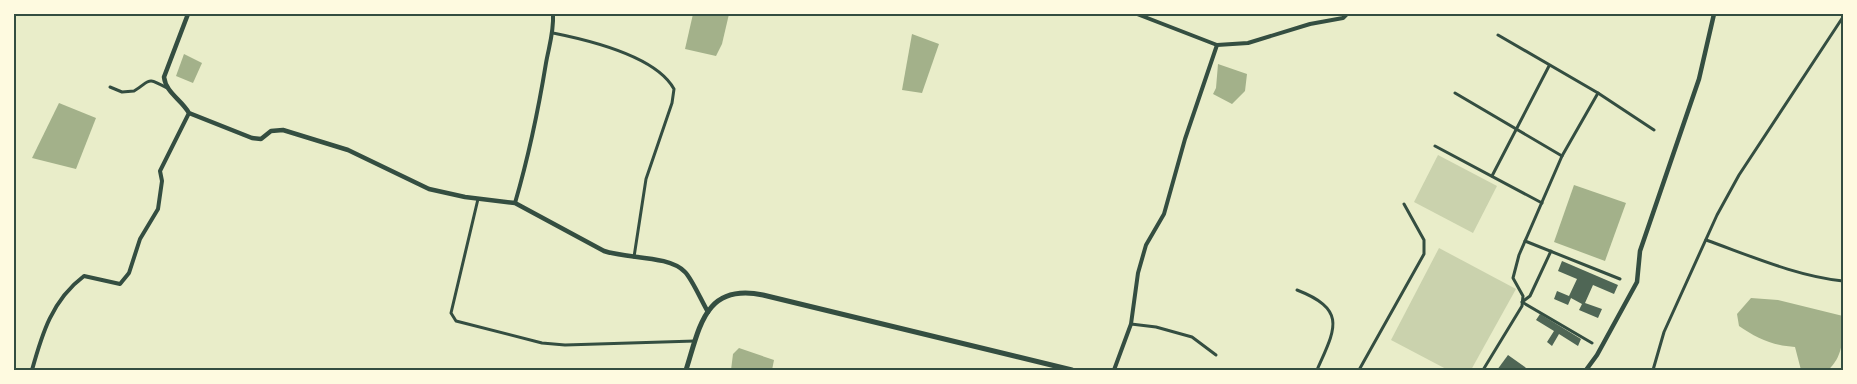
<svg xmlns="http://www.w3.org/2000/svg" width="1857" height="384" font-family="'Source Sans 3',sans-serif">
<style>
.green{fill:#cad2ad}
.water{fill:#a3b18a}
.building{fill:#4f6655}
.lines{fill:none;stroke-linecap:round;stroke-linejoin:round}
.minor{stroke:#344e41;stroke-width:3}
.tertiary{stroke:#344e41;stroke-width:4}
.secondary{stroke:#344e41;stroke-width:4.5}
.primary{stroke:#344e41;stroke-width:5}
.neatline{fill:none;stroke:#344e41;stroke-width:2}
</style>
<rect width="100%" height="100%" fill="#e9edc9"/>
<!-- green -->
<g class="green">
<polygon points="1438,155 1497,186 1473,233 1414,202"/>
<polygon points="1439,248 1516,289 1471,370 1448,370 1391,340"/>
</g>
<!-- water -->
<g class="water">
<polygon points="693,14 729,14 722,44 716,56 685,49"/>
<polygon points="912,34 939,44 922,93 902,90"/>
<polygon points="184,54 202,63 193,83 176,76"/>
<polygon points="1218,64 1247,74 1245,91 1232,104 1213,94 1216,88"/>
<polygon points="59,103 96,118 76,169 32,158"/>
<polygon points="1574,185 1626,203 1605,261 1554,242"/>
<path d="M1751,298L1778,300L1843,316C1843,336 1844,356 1828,370H1801L1795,347C1774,346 1756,338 1739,326L1737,314Z"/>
<polygon points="739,348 774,360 772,370 731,370 733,354"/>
</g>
<!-- building -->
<g class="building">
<polygon points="1562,261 1618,285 1614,294 1593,285 1585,303 1602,309 1598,318 1579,310 1582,304 1571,298 1568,305 1554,299 1557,291 1569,296 1577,279 1558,271"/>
<polygon points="1540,314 1581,339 1578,346 1559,334 1552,346 1547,342 1554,331 1536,320"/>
<polygon points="1508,355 1529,370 1497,370"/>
</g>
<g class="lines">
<!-- minor -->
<g class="minor">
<path d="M553,33C588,40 656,56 674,89L672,103L646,179L634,257"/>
<polyline points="1498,35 1598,93 1654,130"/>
<path d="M110,87L122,92L134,91C151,81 145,76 167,88"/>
<polyline points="1455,93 1562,156"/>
<polyline points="1435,146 1542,203"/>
<polyline points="1492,176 1549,66"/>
<polyline points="478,199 451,313 456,321 542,343 565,345 695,341"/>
<path d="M1706,240C1751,256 1796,276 1843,281"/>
<polyline points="1525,241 1620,279"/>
<polyline points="1551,251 1530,296 1522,302 1592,343"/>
<path d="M1297,290C1348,310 1335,329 1317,370"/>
<polyline points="1131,324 1156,327 1192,337 1216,355"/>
<polyline points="1359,370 1424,254 1424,240 1404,204"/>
<polyline points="1483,370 1522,306 1523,296 1513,278 1519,255 1562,156 1598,93"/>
<polyline points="1653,370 1664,332 1717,215 1739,175 1843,17"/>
</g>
<!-- tertiary -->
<g class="tertiary">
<polyline points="1137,14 1217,45"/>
<path d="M515,203C529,155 538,112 546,63C549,46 554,32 553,14"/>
<path d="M32,370C42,334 52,300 84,276L120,284L129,273L140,239L158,209L162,181L160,171L189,113"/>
<polyline points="1114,370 1131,324 1138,273 1146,245 1164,214 1185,139 1217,45 1248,43 1310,24 1343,18 1347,14"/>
</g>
<!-- secondary -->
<g class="secondary">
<path d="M188,14L164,77C166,93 181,99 189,113L252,138L261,139L271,131L283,130L348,150L429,189L465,197L515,203L604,251C627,259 669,255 685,272C692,279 702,302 708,312"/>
<polyline points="1586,370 1597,355 1637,282 1640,251 1699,79 1714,14"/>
</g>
<!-- primary -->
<path class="primary" d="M686,370C700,326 705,283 763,295L1072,370"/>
</g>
<!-- border -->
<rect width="1857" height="384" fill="none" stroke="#fefae0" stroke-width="30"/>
<rect x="15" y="15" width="1827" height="354" class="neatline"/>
</svg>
